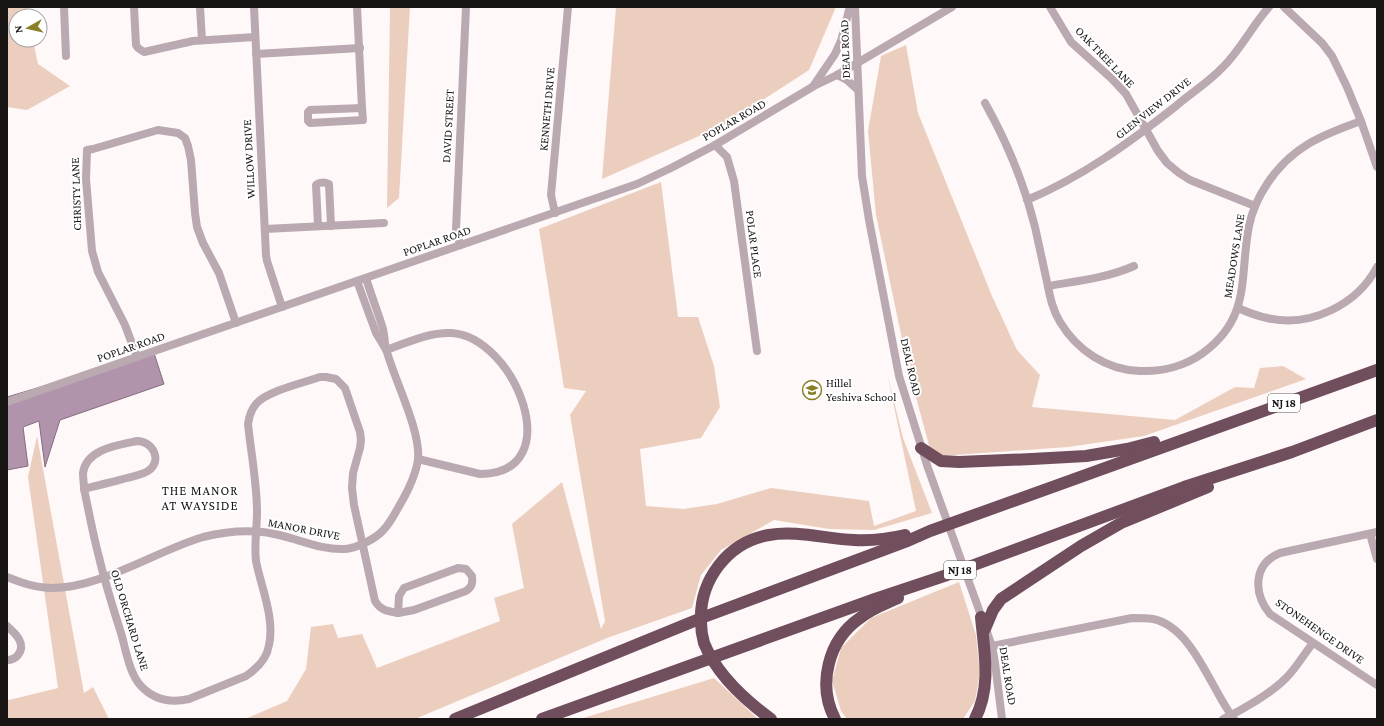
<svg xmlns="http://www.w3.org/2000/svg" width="1384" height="726" font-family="'Crimson Pro',serif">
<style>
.green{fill:#eccebf}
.water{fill:#b193ac;stroke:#836d7f}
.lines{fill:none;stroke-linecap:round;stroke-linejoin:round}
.minor{stroke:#baa9b0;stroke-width:8}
.highway{stroke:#704e5e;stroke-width:12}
.labels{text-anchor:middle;stroke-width:4;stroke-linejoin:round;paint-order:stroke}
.shield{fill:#fff;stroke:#5e5b5b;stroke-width:1}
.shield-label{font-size:11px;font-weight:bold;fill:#191515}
.street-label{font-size:12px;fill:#191515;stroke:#fff}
.poi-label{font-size:12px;fill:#191515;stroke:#fff;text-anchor:start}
.neighbourhood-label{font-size:13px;letter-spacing:1px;fill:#191515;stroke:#fff}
</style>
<rect width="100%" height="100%" fill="#fef8f8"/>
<!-- green -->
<g class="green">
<polygon points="7,7 27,7 28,16 16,16 16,40 33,40 38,64 70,86 27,110 7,107"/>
<polygon points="390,7 410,7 399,198 387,208"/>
<polygon points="616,7 836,7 809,70 724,125 602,179"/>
<polygon points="906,45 918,113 992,296 1017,350 1040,375 1032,407 1175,420 1235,387 1254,388 1260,368 1283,366 1306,379 1144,436 1068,447 940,456 930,449 908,368 876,215 868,131 881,56"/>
<polygon points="661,182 678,317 698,317 714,366 720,407 701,438 640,449 646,506 683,509 717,504 771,488 869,501 874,526 916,511 887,373 903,438 932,513 874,530 829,529 774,520 721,550 701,575 692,608 607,638 415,719 245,719 287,701 306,669 311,627 333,624 338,638 362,634 377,668 500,621 494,598 524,588 512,524 562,482 601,629 605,621 570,415 586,391 564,388 539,229"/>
<polygon points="37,436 84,693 93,687 109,719 7,719 7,699 9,700 58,688 28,477"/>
<polygon points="959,582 976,635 980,673 975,701 963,719 847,719 841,711 832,681 841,648 871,618"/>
<polygon points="714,678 758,719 580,719"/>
</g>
<!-- water -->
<polygon class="water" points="154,353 164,384 60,420 45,467 39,421 23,427 28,466 7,470 7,397"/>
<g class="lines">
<!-- minor -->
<g class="minor">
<polyline points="64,7 66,56"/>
<polyline points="134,7 136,45 138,48 144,52 193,41 255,37"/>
<polyline points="200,7 202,40"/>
<polyline points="254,7 266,255 267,261 282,307"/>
<polyline points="357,7 362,108"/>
<polyline points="855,7 862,176 869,220 899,376 928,468 992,646 995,663 1002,719"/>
<polyline points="1050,7 1071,42 1112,79 1126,94 1158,151 1167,163 1179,173 1190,180 1255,206"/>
<polyline points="1284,7 1322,43 1332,56 1347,87 1361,121 1377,167"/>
<polyline points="256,54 360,48"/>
<polyline points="837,75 847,80 858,90"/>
<polyline points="814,85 835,54 841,41 849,10 851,7"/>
<path d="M985,103C1007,142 1024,183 1035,227C1039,245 1043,263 1047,282C1050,296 1052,309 1060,322C1077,350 1106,370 1140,371C1162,372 1185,366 1203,353C1252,317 1239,277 1249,226C1252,211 1259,196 1267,184C1291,147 1322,135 1361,121"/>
<polygon points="362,108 363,120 310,123 308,121 308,112 310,110"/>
<polyline points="715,145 727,157 734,181 757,351"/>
<path d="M1027,200C1082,177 1129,143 1176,106C1191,93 1209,82 1223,67C1241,49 1252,26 1269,7"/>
<polyline points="555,213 551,195 568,7"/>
<path d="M318,226L316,185C319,182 325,182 329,184L331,226"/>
<polyline points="265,229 384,223"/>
<polyline points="460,245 456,229 466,7"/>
<polyline points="357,281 376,333 385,348"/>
<path d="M1048,286C1077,281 1107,278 1134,266"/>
<path d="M1238,308C1247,312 1257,316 1267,318C1310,328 1357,305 1377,267"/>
<path d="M386,350C406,343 429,332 451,333C515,336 570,474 480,474L418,459"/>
<polyline points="137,357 125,325 98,272 92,251 86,179 87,150 93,149 158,130 178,133 185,138 188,146 191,160 195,213 197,227 203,243 219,273 236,323"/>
<polyline points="7,402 637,184 671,168 715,145 814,86 837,75 952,7"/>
<path d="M137,441C153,441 163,461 148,471C142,475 133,476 127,478C113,482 98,485 84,489C84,484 83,478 83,473C86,449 118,445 137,441Z"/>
<path d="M84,489C89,512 93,535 99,557C105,583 113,608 121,633C126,650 129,673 141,686C154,700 171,703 189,699L246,676C258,668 267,658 269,645C275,618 261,587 256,561C254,545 257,528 257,512C257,483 251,453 248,424C249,416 251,410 256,404C267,391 303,383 320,377H326L336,379L345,388L360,432L361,440L360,448L353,473L352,488L354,505L375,601C381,611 388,611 398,613"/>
<path d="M1377,532L1280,553C1253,564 1253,593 1270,614L1377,685"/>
<polyline points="1370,534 1377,559"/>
<path d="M458,568L466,569L472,576C473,583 472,587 466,591L414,610L398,613L399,596L404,588Z"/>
<path d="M7,577C22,583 36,588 52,588C101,588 156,551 203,537C227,531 255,529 279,535C301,540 322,550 344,549C350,549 355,547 360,545C377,538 385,531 394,515C404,498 415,479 418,460C421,431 395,381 387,352C384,344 385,336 383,329C378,312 371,295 366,278"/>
<path d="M7,626C15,633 27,644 18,655C15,659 12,660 7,660"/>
<path d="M992,646L1132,618C1139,618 1146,618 1153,619C1193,627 1211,690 1234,719"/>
<path d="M1223,719C1242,710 1272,693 1287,677C1297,667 1304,654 1313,643"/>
</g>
<!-- highway -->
<g class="highway">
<polyline points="921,448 941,461 959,462 1032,459 1086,456 1127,449 1154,442"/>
<polyline points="985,629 993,610 1001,599 1081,546 1121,523 1208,487"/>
<polyline points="455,719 704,617 905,542 930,531 1377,370"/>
<polyline points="542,719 875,599 947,575 1184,487 1292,452 1377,420"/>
<path d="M771,719C745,700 716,673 704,643C702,636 701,628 701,622C699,580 728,542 769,535C796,530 827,539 854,540C871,541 888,539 905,535"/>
<path d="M835,719C817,685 828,640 860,618C871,609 885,604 898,598"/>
<path d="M975,719C992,686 984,651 981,617"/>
</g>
</g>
<!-- icons -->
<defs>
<symbol id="school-ring" viewBox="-11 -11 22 22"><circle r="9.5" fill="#fff" stroke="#878028" stroke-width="1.5"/><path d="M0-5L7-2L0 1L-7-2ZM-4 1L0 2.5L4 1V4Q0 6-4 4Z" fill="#878028"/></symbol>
</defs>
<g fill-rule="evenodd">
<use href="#school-ring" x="801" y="379" width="22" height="22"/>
</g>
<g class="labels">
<!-- shield labels -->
<g class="shield">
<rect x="1268" y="394" width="32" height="18" rx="3"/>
<rect x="944" y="561" width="32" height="18" rx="3"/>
</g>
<g class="shield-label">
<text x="1284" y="407">NJ 18</text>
<text x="960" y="574">NJ 18</text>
</g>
<!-- street labels -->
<g class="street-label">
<text transform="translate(845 49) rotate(-92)" y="4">DEAL ROAD</text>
<text transform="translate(1105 57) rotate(46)" y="4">OAK TREE LANE</text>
<text transform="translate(1153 108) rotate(-38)" y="4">GLEN VIEW DRIVE</text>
<text transform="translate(547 109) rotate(-85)" y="4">KENNETH DRIVE</text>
<text transform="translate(734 120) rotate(-30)" y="4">POPLAR ROAD</text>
<text transform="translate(448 126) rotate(-87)" y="4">DAVID STREET</text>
<text transform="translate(249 159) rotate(-93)" y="4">WILLOW DRIVE</text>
<text transform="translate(76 194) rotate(-92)" y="4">CHRISTY LANE</text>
<text transform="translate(437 241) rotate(-19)" y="4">POPLAR ROAD</text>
<text transform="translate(754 244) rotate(83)" y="4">POLAR PLACE</text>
<text transform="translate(1234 256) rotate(-81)" y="4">MEADOWS LANE</text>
<text transform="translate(131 347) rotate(-19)" y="4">POPLAR ROAD</text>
<text transform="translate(911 367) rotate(77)" y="4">DEAL ROAD</text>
<text transform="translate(304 529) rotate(11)" y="4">MANOR DRIVE</text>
<text transform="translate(130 620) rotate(73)" y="4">OLD ORCHARD LANE</text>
<text transform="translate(1320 631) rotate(35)" y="4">STONEHENGE DRIVE</text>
<text transform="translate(1008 676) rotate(81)" y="4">DEAL ROAD</text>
</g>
<!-- poi labels -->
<g class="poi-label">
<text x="826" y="387">Hillel<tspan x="826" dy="14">Yeshiva School</tspan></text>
</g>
<!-- neighbourhood labels -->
<g class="neighbourhood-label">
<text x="200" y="495">THE MANOR<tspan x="200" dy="15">AT WAYSIDE</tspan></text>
</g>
</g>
<!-- border -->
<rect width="1384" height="726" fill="none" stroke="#191515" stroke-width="16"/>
<!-- north arrow -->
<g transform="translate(28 28) rotate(262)"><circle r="19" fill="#ffffff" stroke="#a3a1a1"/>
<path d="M0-3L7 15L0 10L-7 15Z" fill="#878028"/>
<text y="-6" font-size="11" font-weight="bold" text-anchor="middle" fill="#191515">N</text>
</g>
</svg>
